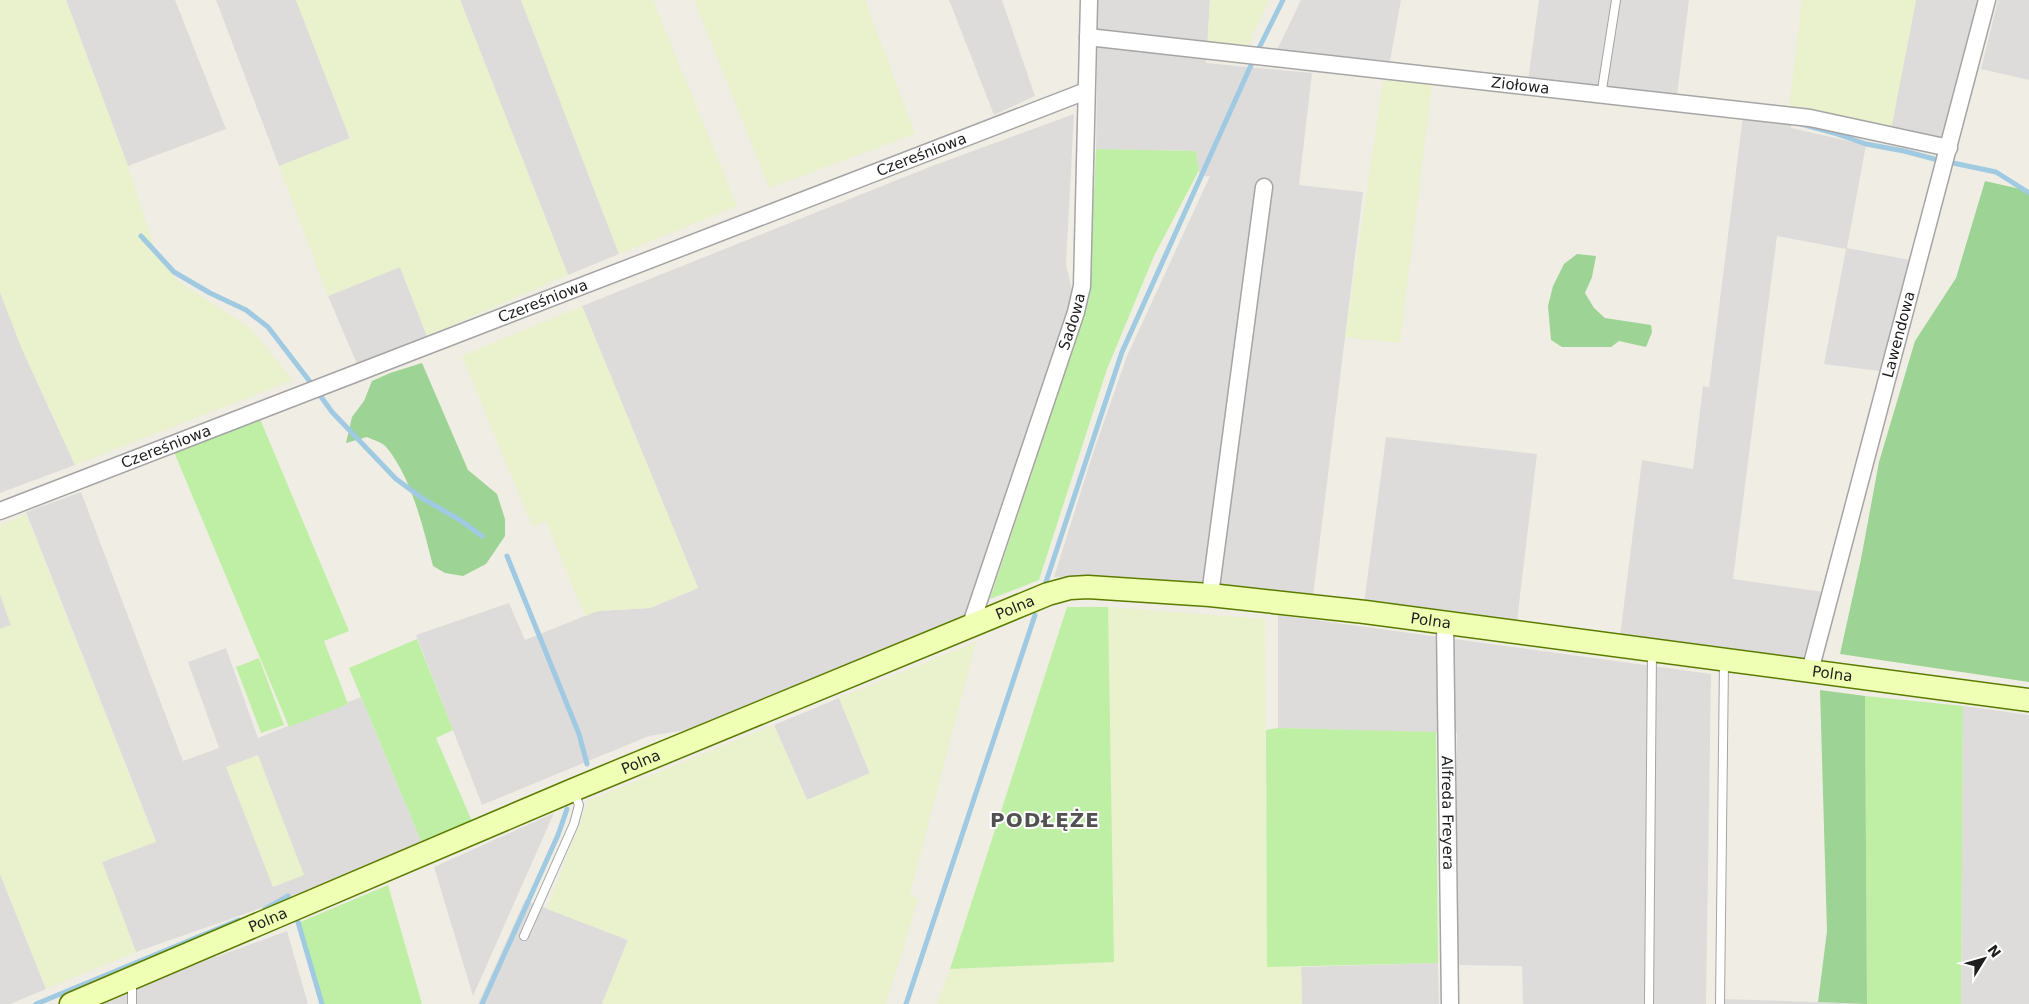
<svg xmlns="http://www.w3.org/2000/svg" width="2029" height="1004" font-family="'DejaVu Sans',sans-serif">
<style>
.residential{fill:#dddcdb}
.farmland{fill:#e9f1cd}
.grass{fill:#beefa5}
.forest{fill:#9dd394}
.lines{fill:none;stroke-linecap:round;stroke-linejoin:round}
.stream{stroke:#a0c9e2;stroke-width:5}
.lane-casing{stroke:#a5a5a5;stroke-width:10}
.street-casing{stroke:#a5a5a5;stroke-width:19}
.secondary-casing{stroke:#5b7b00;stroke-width:25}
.lane{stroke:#fff;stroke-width:8}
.street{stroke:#fff;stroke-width:16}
.secondary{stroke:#efffb3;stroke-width:22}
.labels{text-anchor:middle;stroke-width:4;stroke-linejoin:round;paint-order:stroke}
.street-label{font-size:15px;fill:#1e1e1e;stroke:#fff}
.district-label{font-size:20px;font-weight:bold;letter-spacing:1px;fill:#515151;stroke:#fff}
</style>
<rect width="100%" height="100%" fill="#f0eee4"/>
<!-- residential -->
<g class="residential">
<polygon points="66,0 175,0 226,129 128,166"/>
<polygon points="216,0 296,0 350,139 279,166"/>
<polygon points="460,0 521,0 619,254 568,275"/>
<polygon points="949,0 1002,0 1035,96 994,115"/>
<polygon points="1098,0 1210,0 1206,63 1312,73 1299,185 1363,192 1313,596 1135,577 1054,577 1093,453 1127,356 1210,176 1200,177 1196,151 1096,149"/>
<polygon points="1301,0 1401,0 1390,61 1277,50"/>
<polygon points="1539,0 1689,0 1677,95 1528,80"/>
<polygon points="1916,0 1982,0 1945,141 1891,129"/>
<polygon points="1998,0 2029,0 2029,80 1981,69"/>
<polygon points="1074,114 1066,264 1073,295 964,619 699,728 649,736 482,805 416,635 509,603 525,640 597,611 650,608 698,588 582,306 932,166"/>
<polygon points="1743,115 1791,121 1791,128 1866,145 1847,248 1915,261 1887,372 1824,364 1846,249 1777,236 1733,579 1824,592 1802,661 1620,636 1642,460 1693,469 1703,386 1709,387"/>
<polygon points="400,267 427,336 357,364 328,296"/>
<polygon points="0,292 22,349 75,465 0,493"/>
<polygon points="1386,437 1537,454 1517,621 1364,603"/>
<polygon points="81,492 183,761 219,748 188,662 226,648 258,738 361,697 421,841 344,879 136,952 102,862 156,841 26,512"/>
<polygon points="0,594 11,625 0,629"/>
<polygon points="1278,615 1711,674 1706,1004 1523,1004 1522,966 1455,965 1457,733 1278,728"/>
<polygon points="839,698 870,774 807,800 774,725"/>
<polygon points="1963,706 2029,715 2029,1004 1961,1004"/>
<polygon points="554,813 473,996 434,867"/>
<polygon points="0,874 46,989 10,1004 0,1004"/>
<polygon points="525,900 628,940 602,1004 478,1004"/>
<polygon points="287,931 308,1004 104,1004 183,969"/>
<polygon points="1438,963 1439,1004 1302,1004 1301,967"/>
<polygon points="1723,999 1818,1002 1862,1004 1723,1004"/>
</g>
<!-- farmland -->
<g class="farmland">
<polygon points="0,0 66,0 128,166 157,256 178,281 250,328 293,380 75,465 22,349 0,292"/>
<polygon points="296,0 460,0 568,275 427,336 400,267 328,296 279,166 350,138"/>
<polygon points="521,0 653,0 737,206 619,254"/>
<polygon points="694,0 865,0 915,134 769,188"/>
<polygon points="1210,0 1269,0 1247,49 1208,41"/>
<polygon points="1802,0 1916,0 1891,129 1789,108"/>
<polygon points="1384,76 1432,84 1400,343 1345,337"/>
<polygon points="582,306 698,588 650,608 598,611 585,616 546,521 532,526 462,356"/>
<polygon points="26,514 156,842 102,862 136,952 46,989 0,874 0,629 11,625 0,594 0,526"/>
<polygon points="1108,607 1265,619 1267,966 1301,967 1302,1004 937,1004 950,969 1114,962"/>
<polygon points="976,642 910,894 918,900 886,1004 602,1004 628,940 547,909 588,801 774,725 807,800 870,773 839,698"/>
<polygon points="258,755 304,875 273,887 226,767"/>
</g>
<!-- grass -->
<g class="grass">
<polygon points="1096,149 1196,151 1199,170 1154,256 1107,369 1039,580 990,599 1089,300"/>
<polygon points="260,419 349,631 324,641 348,704 289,727 174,452"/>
<polygon points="1067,607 1108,607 1114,962 950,969"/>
<polygon points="417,639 453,730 436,738 472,821 421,841 349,668"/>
<polygon points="259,658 284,725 261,733 236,667"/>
<polygon points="1865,696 1963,706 1961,1004 1867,1004"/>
<polygon points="1278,728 1436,732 1438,963 1267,967 1266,730"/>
<polygon points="388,885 422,1004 321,1004 298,923"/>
</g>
<!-- forest -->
<g class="forest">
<polygon points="1985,181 2029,191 2029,682 1840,654 1861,559 1879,462 1915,341 1956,278"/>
<polygon points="1577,254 1596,256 1592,277 1585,293 1594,308 1605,318 1651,325 1652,332 1646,347 1619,341 1611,347 1562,347 1551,340 1548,306 1553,286 1564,264"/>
<path d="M422,363L468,470L497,494L505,519V536L486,564L463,576L445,573L433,566C423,527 412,479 387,448C383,442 373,440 367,437L346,443L352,417L364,401L372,381L390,373Z"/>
<polygon points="1820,690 1865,696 1867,1004 1818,1002 1827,931"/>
</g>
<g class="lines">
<!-- stream -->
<g class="stream">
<polyline points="1258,50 1283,0"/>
<polyline points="1801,124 1834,133 1866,144 1904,151 1938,160"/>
<polyline points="1953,163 1996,172 2029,193"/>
<polyline points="141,236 174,272 210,293 246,310 268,327 311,383"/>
<polyline points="319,394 332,412 396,479 422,498 460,520 482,536"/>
<polyline points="507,556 579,734 587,764"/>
<polyline points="1046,582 1122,352 1252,63"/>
<polyline points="265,909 288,896"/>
<polyline points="298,922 322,1004"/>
<polyline points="36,1004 239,920"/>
<polyline points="482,1004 558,835 567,809"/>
<polyline points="906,1004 1035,615"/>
</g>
<defs>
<g id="lane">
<polyline points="1601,96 1616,0"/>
<polyline points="524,936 574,824 579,805 574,792"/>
<polyline points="132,1004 132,980"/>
<polyline points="1649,1004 1652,651"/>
<polyline points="1720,1004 1724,661"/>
</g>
<g id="street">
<path id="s1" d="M1088,37L1810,118L1949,148"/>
<path id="s2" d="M0,511L1086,91"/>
<polyline points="1210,595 1264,187"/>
<path id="s3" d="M1445,623L1450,1004"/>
<path id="s4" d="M970,627L1076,312L1082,286L1089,0"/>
<path id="s5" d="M1810,671L1987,0"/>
</g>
<g id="secondary">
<path id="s6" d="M71,1004L573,790L1048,594L1070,588L1088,587L1210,595L1365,612L2029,700"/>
</g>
</defs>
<!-- lane casing -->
<use href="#lane" class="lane-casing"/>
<!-- street casing -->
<use href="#street" class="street-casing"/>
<!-- secondary casing -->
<use href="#secondary" class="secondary-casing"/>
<!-- lane -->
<use href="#lane" class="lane"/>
<!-- street -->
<use href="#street" class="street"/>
<!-- secondary -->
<use href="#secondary" class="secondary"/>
</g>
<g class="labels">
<!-- street labels -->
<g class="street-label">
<text dy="5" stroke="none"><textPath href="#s1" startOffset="435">Ziołowa</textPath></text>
<text dy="5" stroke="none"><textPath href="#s2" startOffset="988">Czereśniowa</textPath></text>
<text dy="5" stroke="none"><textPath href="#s2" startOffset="582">Czereśniowa</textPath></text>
<text dy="5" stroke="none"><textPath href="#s4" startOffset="322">Sadowa</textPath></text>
<text dy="5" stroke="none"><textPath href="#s5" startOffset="348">Lawendowa</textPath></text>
<text dy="5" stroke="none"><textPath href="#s2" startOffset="178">Czereśniowa</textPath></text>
<text dy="5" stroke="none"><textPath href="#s6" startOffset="1024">Polna</textPath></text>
<text dy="5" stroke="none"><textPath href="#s6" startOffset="1445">Polna</textPath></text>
<text dy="5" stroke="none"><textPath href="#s6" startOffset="1850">Polna</textPath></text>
<text dy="5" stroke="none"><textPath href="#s6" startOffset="619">Polna</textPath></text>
<text dy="5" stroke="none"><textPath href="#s3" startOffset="190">Alfreda Freyera</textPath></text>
<text dy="5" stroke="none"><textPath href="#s6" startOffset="214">Polna</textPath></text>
</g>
<!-- district labels -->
<g class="district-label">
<text x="1045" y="827">PODŁĘŻE</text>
</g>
</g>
<!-- north arrow -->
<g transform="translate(1984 959) rotate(53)" stroke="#ffffff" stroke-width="4" paint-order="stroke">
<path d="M0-4L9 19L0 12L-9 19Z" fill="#1e1e1e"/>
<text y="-8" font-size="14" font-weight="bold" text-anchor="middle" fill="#1e1e1e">N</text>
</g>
</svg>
